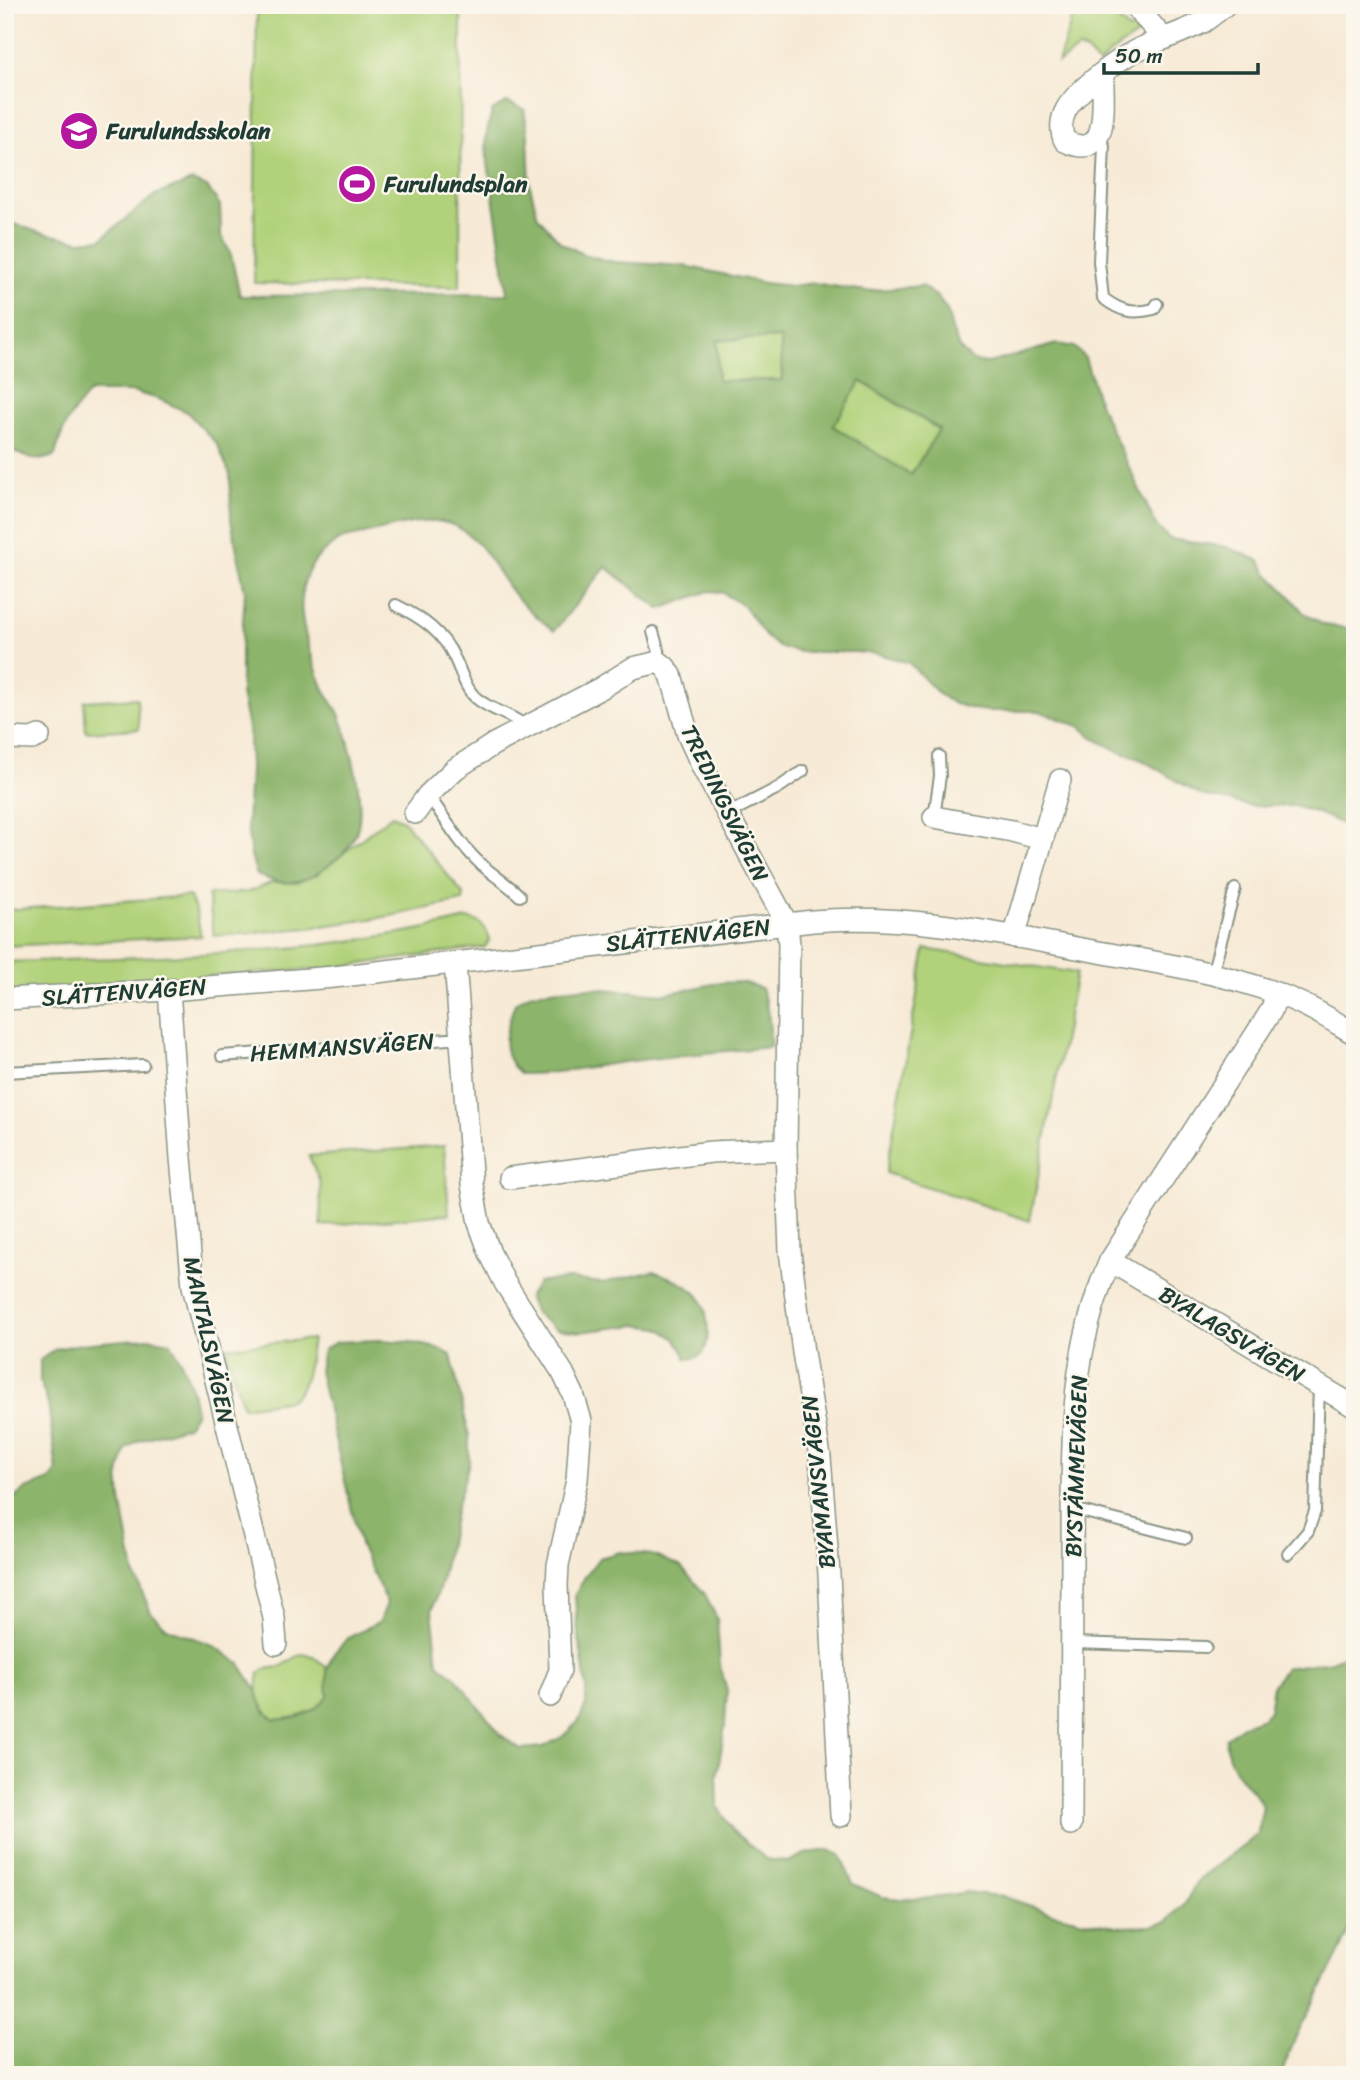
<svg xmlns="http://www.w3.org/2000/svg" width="1360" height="2080" font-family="Sriracha,sans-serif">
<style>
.green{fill:#b1d27a;stroke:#688857;stroke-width:2}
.forest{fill:#8cb46a;stroke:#56784f;stroke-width:2;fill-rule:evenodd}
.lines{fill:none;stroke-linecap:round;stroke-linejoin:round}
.lane-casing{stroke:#8b9485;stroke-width:14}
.street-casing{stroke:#8b9485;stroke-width:24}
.lane{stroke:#fff;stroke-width:10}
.street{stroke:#fff;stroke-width:21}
.labels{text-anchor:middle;stroke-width:5;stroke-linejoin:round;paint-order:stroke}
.poi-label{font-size:23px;font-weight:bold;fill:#1f3d34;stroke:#fbf7ec;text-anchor:start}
.street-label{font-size:23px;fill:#1f3d34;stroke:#fbf7ec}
</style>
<rect width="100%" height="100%" fill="#fbf7ec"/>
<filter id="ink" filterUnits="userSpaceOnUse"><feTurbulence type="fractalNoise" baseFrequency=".0143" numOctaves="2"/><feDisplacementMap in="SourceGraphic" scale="14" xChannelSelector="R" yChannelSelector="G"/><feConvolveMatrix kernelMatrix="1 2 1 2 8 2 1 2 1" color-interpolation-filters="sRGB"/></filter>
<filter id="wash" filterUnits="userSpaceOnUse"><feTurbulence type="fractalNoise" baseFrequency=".00686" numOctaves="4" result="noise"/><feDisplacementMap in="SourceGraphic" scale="28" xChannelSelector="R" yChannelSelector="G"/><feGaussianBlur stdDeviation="1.57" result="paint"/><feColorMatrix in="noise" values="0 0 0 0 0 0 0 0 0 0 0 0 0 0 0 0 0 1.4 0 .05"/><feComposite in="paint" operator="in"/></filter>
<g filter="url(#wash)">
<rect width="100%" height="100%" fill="#f7ead6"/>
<!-- green -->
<g class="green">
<polygon points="257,5 461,5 460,287 254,283"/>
<polygon points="1076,5 1103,5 1129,30 1137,28 1141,32 1110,53 1099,65 1087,51 1078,49 1058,63"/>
<polygon points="781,338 782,380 718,381 717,340"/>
<polygon points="860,381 939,430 911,475 832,426"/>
<polygon points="137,698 139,729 86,732 84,701"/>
<polygon points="392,815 403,820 464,895 463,901 385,917 308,928 214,936 208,895 248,892 273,882 296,883 316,875"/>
<polygon points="189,896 196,911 201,936 5,946 5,910"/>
<path d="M467,919C481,920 485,927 490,939L485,947L324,969L206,976L5,994V962C159,956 317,956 467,919Z"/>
<polygon points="925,949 1076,973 1030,1221 886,1173"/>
<polygon points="444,1146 449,1214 321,1226 320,1183 309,1156"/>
<path d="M312,1339C308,1359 309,1388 290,1400L243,1407L225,1347Z"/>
<path d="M301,1654L313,1656L327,1668L328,1696C312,1716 299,1717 275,1720C258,1705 255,1695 259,1673L265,1669L280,1667Z"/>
</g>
<!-- forest -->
<g class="forest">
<path d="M507,102L524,109L528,136L530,186L538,217L561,243L585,255L614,262L685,266L764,283L793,286L812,283L866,291L922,286L937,297L947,310L952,330L959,348L973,361L988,363L1057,344L1074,347L1085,358L1100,406L1157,527L1170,539L1227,547L1260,561L1267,573L1288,594L1303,612L1324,625L1355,629V830L1318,813L1294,806H1252L1201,795L1142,760L1118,751L1095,739L1081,727L1039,711H988L973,709L955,704L940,695L909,663L896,659L878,654L855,652H800L779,647L766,637L744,606L721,592L709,591L660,609L606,567L554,631C542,621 529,611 518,599C495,574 480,528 442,522C421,518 386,529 364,534C356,536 346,537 339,540C334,542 330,547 326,550C283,583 306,645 323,687C327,697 335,705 339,714C350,741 367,806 356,833C350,849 339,858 325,868C302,886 283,886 257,875L251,856L247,825L250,771L249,734L241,693V649L245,592L231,520L230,474L217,444L187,412L159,399L133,392H90C70,414 63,426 55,455C35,465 24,456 5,447V221L38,232L80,241L101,239L155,195L192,181L207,187L220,205L221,234L231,255L240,296L508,294L487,157L486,137L492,111ZM781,338L782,380L718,381L717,340ZM861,381L939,429L911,475L833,426Z"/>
<path d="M742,982L761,988C769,1009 771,1026 770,1047C719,1052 668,1056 617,1063C585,1067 552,1075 520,1074C497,1052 506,1029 515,1003L532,993L559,989L589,988L665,994L718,983Z"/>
<path d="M654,1271C668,1277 686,1283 698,1295C708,1307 712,1342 702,1354C698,1358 692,1358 687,1359L676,1339L659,1328L636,1325L580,1332L556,1329L535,1313L528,1297L539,1282L570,1279L602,1283Z"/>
<path d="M148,1338L170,1342C183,1361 193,1389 196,1412L187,1426L138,1441L126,1449L119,1475L121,1499L134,1573L151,1613L167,1628L213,1645L240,1664L256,1689L263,1709L274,1720C299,1718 312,1716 328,1696L327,1668L334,1653L348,1638L380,1621L387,1603L360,1545L319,1371L323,1350L336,1342L379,1340L409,1342L437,1348L451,1355L469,1435V1463L456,1508L441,1583L432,1610L438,1663L455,1677L501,1735L521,1749L543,1747L562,1737L578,1722L586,1705V1686L577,1624L575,1595L586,1575L599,1558L620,1552L652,1555L680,1566L705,1594L717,1619L720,1667L727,1690L725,1725L717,1777L718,1807L733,1831L766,1859L788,1862L807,1853L829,1850L840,1855L853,1884L882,1897L900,1899L929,1898L967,1892L1005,1897L1051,1913L1079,1920L1123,1927L1151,1926L1167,1922L1185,1903L1199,1879L1246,1844L1258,1832L1263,1806C1254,1789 1237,1778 1230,1760C1227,1754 1227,1745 1226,1738L1244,1725L1263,1718L1269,1711L1273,1685L1285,1668L1331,1661L1355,1651V1917L1346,1939L1295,2039L1281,2075H5V1505L26,1489L50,1480L57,1471L48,1404L40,1381V1360L56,1349L81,1344Z"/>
</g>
</g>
<g filter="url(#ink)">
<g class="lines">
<defs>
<g id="lane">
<path d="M1097,139L1104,146L1099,262L1103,298C1121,312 1133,314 1154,309L1157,304"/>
<path d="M396,605C422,618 443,632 455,659C461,671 465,688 475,697C490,711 512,714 527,727"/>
<polyline points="653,632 659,652 659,662"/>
<path d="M428,795C445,818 460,846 482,865C494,876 508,884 520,896"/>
<polyline points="727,814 778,788 803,771"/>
<polyline points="934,817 940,776 939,756"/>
<polyline points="1212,974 1235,889"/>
<polyline points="222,1056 462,1038"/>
<polyline points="5,1072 143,1065"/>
<polyline points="1073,1509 1186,1538"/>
<polyline points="1288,1554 1308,1531 1315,1511 1319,1385"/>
<polyline points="1072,1643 1206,1647"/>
</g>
<g id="street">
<polyline points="1134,5 1164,39"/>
<path d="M1103,74C1102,102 1112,164 1065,141C1060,131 1061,119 1066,110C1076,91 1118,59 1137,50C1158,40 1182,33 1203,22C1210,17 1218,11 1225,5"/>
<polyline points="5,738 32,739 39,736"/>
<polyline points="415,813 428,795 455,769 494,744 601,688 633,668 659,662 665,667 671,675 688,735 703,768 787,924 789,944 786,1149 790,1251 803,1352 820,1457 829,1574 841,1816"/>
<polyline points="934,817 1012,831 1042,839"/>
<polyline points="1014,937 1060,780"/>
<polyline points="455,963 472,1185 479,1223 490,1253 505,1283 563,1373 573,1394 581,1421 577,1480 558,1565 557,1585 560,1670 550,1696"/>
<polyline points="169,990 181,1158 193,1286 274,1618 276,1644"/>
<path d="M5,999L169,990L334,977L813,921C900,914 981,930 1066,946C1143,961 1233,971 1304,1005C1321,1013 1338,1024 1355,1034"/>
<polyline points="510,1178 711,1152 786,1149"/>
<polyline points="1110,1261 1355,1407"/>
<path d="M1071,1824C1071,1738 1072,1651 1072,1564C1073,1459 1066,1360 1110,1261L1271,1011L1277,994"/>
</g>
</defs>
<!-- lane casing -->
<use href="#lane" class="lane-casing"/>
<!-- street casing -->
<use href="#street" class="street-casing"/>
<!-- lane -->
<use href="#lane" class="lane"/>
<!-- street -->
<use href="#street" class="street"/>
</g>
</g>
<!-- icons -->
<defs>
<symbol id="school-disc" viewBox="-11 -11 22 22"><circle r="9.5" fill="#b5179e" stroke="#fbf7ec"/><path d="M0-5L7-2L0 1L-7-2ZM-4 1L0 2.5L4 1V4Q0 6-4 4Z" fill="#fff"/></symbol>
<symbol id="stadium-disc" viewBox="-11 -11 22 22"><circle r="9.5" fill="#b5179e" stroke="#fbf7ec"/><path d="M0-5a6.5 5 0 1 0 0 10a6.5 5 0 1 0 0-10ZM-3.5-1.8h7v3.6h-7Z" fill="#fff"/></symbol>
</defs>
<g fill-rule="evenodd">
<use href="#school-disc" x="57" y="109" width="44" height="44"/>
<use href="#stadium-disc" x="335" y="162" width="44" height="44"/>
</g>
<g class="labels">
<!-- poi labels -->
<g class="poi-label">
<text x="106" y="139">Furulundsskolan</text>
<text x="384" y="192">Furulundsplan</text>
</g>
<!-- street labels -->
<g class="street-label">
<text transform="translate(725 803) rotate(64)" y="8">TREDINGSVÄGEN</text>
<text transform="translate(688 935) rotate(-6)" y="8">SLÄTTENVÄGEN</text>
<text transform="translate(124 992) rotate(-4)" y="8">SLÄTTENVÄGEN</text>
<text transform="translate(342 1047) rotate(-4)" y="8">HEMMANSVÄGEN</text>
<text transform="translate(1232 1334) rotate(31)" y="8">BYALAGSVÄGEN</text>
<text transform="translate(209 1340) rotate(78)" y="8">MANTALSVÄGEN</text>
<text transform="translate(1076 1466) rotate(-88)" y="8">BYSTÄMMEVÄGEN</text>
<text transform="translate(818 1482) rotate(-96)" y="8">BYAMANSVÄGEN</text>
</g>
</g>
<!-- margin -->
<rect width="1360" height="2080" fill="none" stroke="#fbf7ec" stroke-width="28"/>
<!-- scale -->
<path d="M1104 63v10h154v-10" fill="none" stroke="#1f3d34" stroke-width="3.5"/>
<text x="1115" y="63" font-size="21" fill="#1f3d34" stroke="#fbf7ec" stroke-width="5" paint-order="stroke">50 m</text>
</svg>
